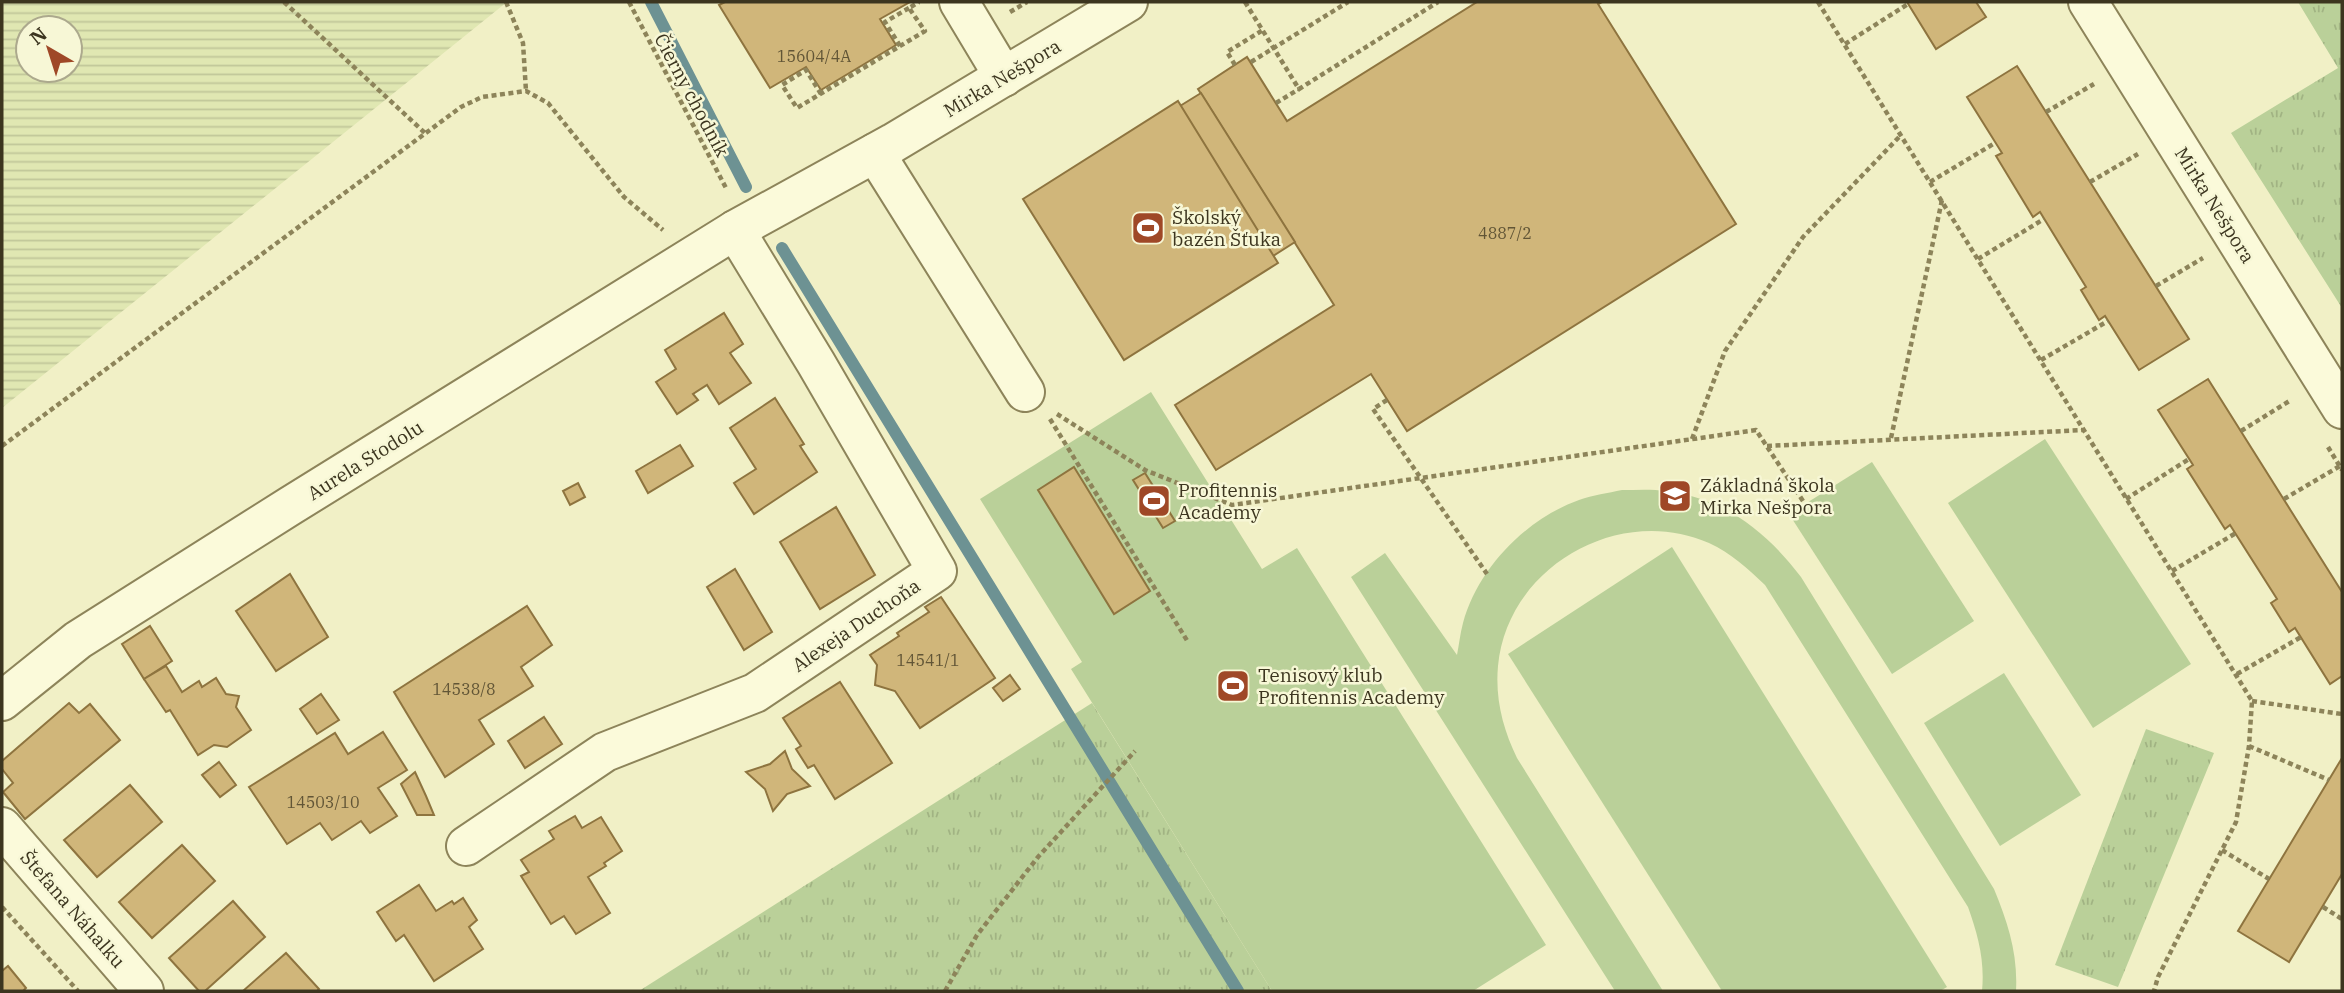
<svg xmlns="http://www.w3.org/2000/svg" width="2344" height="993" font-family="'IBM Plex Serif',serif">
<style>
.farmland{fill:url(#farmland-rules);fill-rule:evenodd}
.grass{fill:url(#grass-tufts)}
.pitch{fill:#bad099}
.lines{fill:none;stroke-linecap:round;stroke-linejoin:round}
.stream{stroke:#6d9293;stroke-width:12}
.building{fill:#d0b67a;stroke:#8e743f;stroke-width:2}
.minor-casing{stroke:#8d845a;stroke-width:42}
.path{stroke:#8d845a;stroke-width:4.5;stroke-dasharray:5 3.5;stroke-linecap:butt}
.minor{stroke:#fbfada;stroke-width:38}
.labels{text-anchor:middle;stroke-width:5;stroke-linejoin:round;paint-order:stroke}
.number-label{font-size:16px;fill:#615536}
.street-label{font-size:19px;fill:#3c351f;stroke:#f7f7d6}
.poi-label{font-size:19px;fill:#3c351f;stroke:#f7f7d6;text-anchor:start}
</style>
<defs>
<pattern id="farmland-rules" width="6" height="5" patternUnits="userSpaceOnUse" patternTransform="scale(1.75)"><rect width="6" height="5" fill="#e0e7b2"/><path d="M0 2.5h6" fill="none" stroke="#c1c799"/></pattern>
<pattern id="grass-tufts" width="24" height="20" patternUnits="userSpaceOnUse" patternTransform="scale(1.75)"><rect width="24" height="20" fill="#bad099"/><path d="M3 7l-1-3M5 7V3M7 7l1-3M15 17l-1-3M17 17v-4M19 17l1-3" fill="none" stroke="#a1b383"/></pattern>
</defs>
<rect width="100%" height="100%" fill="#f1f0c6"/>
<!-- farmland -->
<path class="farmland" d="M2,2H507L2,408ZM28,28H70V70H28Z"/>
<!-- grass -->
<g class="grass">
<polygon points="2298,2 2342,2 2342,308 2231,133 2338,68"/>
<polygon points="1092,703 1272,991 639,991"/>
<polygon points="2146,729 2214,753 2118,987 2055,965"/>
</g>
<!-- pitch -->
<g class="pitch">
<polygon points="1151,392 1262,569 1297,548 1546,945 1473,991 1272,991 1071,669 1082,662 980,499"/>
<polygon points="2045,439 2191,664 2093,728 1948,503"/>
<polygon points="1872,462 1974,621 1892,674 1789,514"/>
<path d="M1622,490C1637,490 1652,489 1666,491C1725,499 1766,531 1801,577L1994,889C2008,923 2018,954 2016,991H1982C1985,961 1978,935 1968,907L1765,585C1748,569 1731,553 1709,543C1619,503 1507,567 1498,666C1495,699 1503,729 1517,758L1663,991H1615L1351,577L1385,553L1457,655C1459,645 1460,634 1463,623C1478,568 1526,519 1579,500C1593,495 1608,493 1622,490Z"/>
<polygon points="1672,547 1947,987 1940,991 1722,991 1508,654"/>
<polygon points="2004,673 2081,795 2000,846 1924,723"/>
</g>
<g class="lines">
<!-- stream -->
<g class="stream">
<polyline points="651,2 746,187"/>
<polyline points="782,248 1238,991"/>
</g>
</g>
<!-- building -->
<g class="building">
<polygon points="725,2 910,2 880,19 896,45 821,90 806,67 770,88 719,5"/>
<polygon points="1477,2 1602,2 1598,4 1736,224 1407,431 1371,374 1216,470 1175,405 1334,305 1198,89 1247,57 1287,121"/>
<polygon points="1907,2 1976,2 1986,17 1936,49"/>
<polygon points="2017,66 2189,339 2139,370 2105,316 2099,320 2081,290 2086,287 2040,212 2033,217 1996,156 2002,153 1967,97"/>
<polygon points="1201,93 1295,242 1273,256 1180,106"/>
<polygon points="1178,101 1278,263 1124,360 1023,199"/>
<polygon points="724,313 743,344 730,353 751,383 719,404 707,385 693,394 698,400 677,414 656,382 676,369 665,350"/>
<polygon points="2208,379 2342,592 2342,676 2330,684 2295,628 2289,632 2271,603 2277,599 2230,525 2225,529 2187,469 2193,465 2158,410"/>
<polygon points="775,398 804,444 800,446 817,472 754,514 734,483 756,469 730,428"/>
<polygon points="680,445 693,466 648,493 636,471"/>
<polygon points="1074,467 1150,591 1114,614 1038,490"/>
<polygon points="1145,473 1175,521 1163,528 1133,480"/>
<polygon points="578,483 585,497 570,505 563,491"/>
<polygon points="836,507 875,575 820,609 780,542"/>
<polygon points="735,569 772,632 744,650 707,587"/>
<polygon points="290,574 328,637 276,671 236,611"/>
<polygon points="941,597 995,678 920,728 895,691 875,685 877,665 870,655 899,636 897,633 929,612 925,607"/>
<polygon points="527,606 552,645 521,667 533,686 479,720 494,744 445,777 394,692"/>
<polygon points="150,626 172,661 144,679 122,644"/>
<polygon points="166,666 182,692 199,681 202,687 216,678 226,694 239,696 236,707 251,730 227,747 214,745 198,755 170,710 166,712 144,679"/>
<polygon points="1010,675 1020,689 1003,701 993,688"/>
<polygon points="840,682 892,763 835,799 814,765 808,768 796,749 801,746 783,718"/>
<polygon points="321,694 339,720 317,734 300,709"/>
<polygon points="69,703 79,713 90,704 120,740 25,819 3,792 13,783 2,769 2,761"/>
<polygon points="544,717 562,744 525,768 508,741"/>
<polygon points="383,732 407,770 378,788 397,816 370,833 361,821 332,840 320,823 287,844 249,787 335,733 348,754"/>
<polygon points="785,751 792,769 810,786 787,794 773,811 765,789 746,772 770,764"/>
<polygon points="2342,758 2342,874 2289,962 2238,931"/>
<polygon points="219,762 236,785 220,797 202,775"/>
<polygon points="415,772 426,796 434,815 417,815 401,784"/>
<polygon points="130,785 162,822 97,877 64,840"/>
<polygon points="575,816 582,828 601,817 622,851 604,863 606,866 588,877 610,913 576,934 564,916 551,924 521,876 529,872 521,860 554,839 549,831"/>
<polygon points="182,845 215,881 152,938 119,902"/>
<polygon points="419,885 436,911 452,901 454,904 463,898 477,920 469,927 483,949 434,981 404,935 396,941 377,912"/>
<polygon points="233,901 265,937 205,991 199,991 169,958"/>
<polygon points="286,953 319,989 317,991 243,991"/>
<polygon points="8,966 26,988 23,991 2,991 2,971"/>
</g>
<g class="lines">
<defs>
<g id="minor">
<polyline points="959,2 1004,77"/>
<polyline points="2088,2 2342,409"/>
<polyline points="875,153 1025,392"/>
<polyline points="2,701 78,640 290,506 735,230 893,143 1128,2"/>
<polyline points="2,827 144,991"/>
<polyline points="466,846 605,752 755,693 937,571 816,363 735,230"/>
</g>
</defs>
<!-- minor casing -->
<use href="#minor" class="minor-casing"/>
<!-- path -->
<g class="path">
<polyline points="284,2 425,133"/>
<polyline points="506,2 523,43 526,91"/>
<polyline points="629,2 727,190"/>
<polyline points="1245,2 1299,89 1438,2"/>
<polyline points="1818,2 2252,701 2249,746 2236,822 2158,977 2154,991"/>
<polyline points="1010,12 1027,2"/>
<polyline points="1845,44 1908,4"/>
<polyline points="900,46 885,22 909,8"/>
<polyline points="1251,62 1348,2"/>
<polyline points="1235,65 1227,52 1263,30"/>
<polyline points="821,94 806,70 782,85 797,108 925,31 909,8 919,2"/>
<polyline points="1276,103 1299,89"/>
<polyline points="2046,112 2094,84"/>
<polyline points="1930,182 1995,143"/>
<polyline points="2090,182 2138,154"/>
<polyline points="1978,259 2044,219"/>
<polyline points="2156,286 2203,258"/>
<polyline points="2041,360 2108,321"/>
<polyline points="1387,400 1373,409 1487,574"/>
<polyline points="1057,414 1145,470 1232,505 1756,430 1805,504"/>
<polyline points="1050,419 1188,642"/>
<polyline points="2241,431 2291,400"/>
<polyline points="1891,438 1942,200"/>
<polyline points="1692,439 1725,351 1803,237 1901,135"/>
<polyline points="2,446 461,107 482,97 526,91 548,103 624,197 663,230"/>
<polyline points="1767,446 2083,430"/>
<polyline points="2328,447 2342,470"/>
<polyline points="2126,499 2189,459"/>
<polyline points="2284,499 2340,466"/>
<polyline points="2172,571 2236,533"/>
<polyline points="2237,674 2301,637"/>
<polyline points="2252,701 2342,714"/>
<polyline points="2249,746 2329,780"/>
<polyline points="2222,850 2269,879"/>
<polyline points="2,907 78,991"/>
<polyline points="2323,907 2342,919"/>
<polyline points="945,991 977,935 1038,857 1135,751"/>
</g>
<!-- minor -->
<use href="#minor" class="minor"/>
</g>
<!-- icons -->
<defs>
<symbol id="stadium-square" viewBox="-11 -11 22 22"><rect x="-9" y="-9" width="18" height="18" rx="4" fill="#9f4827" stroke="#f7f7d6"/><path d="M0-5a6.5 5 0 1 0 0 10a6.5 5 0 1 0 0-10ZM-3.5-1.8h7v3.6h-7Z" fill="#fff"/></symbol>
<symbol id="school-square" viewBox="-11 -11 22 22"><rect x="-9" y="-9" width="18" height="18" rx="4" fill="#9f4827" stroke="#f7f7d6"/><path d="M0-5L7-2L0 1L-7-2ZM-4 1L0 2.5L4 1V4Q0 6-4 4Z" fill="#fff"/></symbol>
</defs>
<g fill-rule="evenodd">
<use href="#stadium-square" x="1129" y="209" width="38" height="38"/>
<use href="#school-square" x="1656" y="477" width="38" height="38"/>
<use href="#stadium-square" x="1135" y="482" width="38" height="38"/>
<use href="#stadium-square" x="1214" y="667" width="38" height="38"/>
</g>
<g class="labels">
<!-- number labels -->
<g class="number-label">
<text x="814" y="62">15604/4A</text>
<text x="1505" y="239">4887/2</text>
<text x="928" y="666">14541/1</text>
<text x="464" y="695">14538/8</text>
<text x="323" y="808">14503/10</text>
</g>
<!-- street labels -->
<g class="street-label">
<text transform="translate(1002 78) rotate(-31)" y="7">Mirka Nešpora</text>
<text transform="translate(692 95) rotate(62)" y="7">Čierny chodník</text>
<text transform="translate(2215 205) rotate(58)" y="7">Mirka Nešpora</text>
<text transform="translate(365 460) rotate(-32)" y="7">Aurela Stodolu</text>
<text transform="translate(856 625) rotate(-34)" y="7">Alexeja Duchoňa</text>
<text transform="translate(73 909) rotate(49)" y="7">Štefana Náhalku</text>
</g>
<!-- poi labels -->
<g class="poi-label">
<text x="1172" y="224">Školský<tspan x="1172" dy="22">bazén Šťuka</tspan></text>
<text x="1700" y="492">Základná škola<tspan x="1700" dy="22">Mirka Nešpora</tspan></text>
<text x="1178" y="497">Profitennis<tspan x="1178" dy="22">Academy</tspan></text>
<text x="1258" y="682">Tenisový klub<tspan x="1258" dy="22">Profitennis Academy</tspan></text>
</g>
</g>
<!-- border -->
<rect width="2344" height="993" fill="none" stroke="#3c351f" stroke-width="7"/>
<!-- north arrow -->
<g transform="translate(49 49) rotate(321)"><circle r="33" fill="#f7f7d6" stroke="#aca98d" stroke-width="2"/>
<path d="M0-5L12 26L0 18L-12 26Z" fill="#9f4827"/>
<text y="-10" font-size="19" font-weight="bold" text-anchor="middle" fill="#3c351f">N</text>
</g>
</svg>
